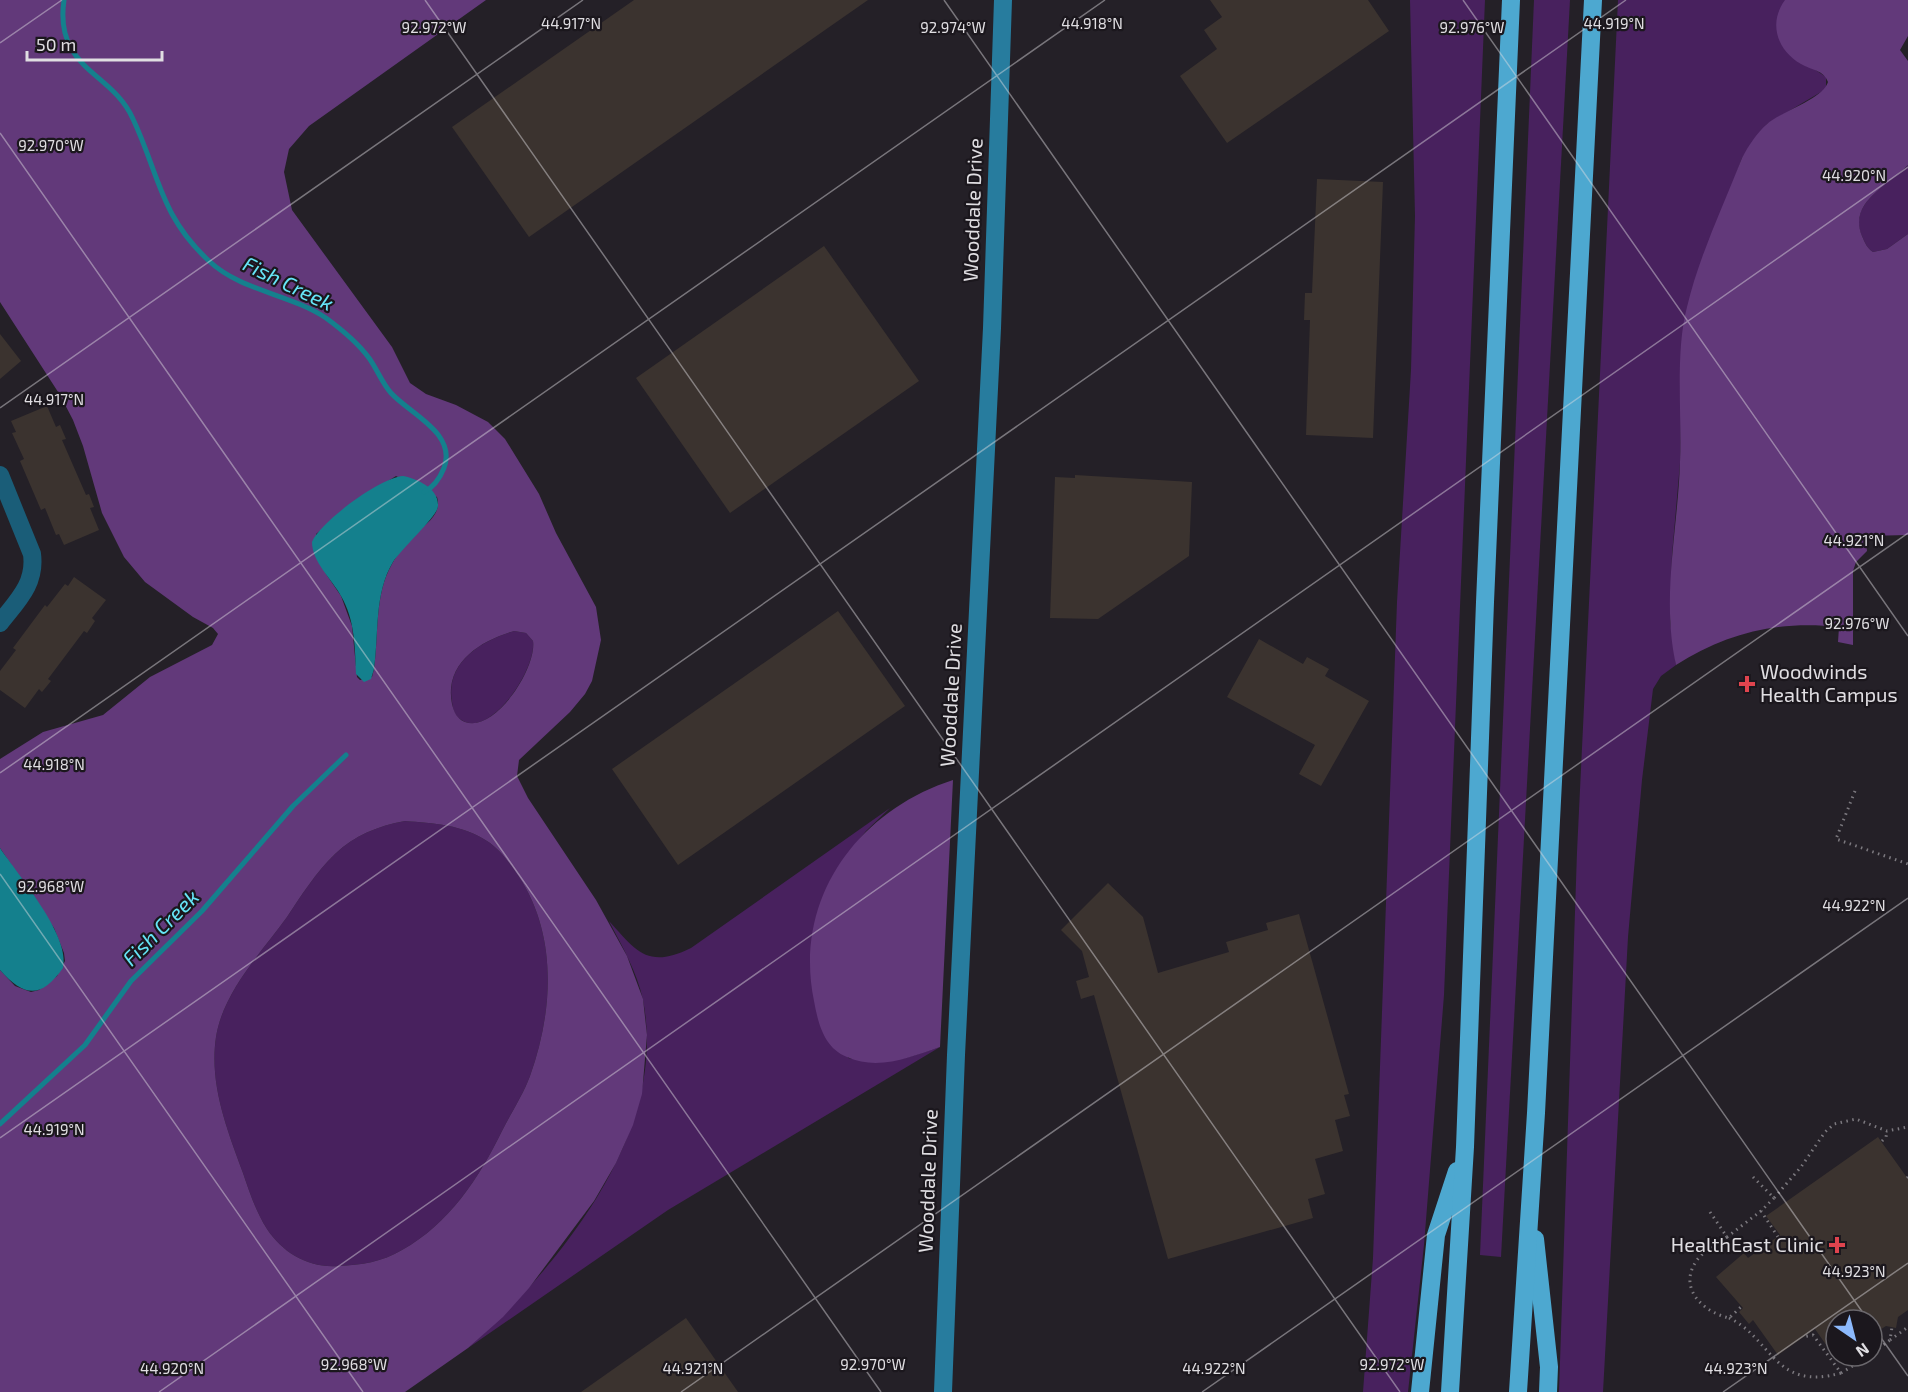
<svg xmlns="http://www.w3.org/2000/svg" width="1908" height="1392" font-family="'Exo 2',sans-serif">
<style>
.green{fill:#48215e}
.forest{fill:#62397a;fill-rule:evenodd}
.water{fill:#14808d}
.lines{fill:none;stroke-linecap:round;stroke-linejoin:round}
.stream{stroke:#14808d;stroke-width:5}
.building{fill:#3b332f}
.path{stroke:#7c797f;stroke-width:3;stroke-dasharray:1.5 4.5;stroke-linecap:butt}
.street{stroke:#1a5d78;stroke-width:18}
.secondary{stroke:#277c9e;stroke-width:18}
.highway{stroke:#4da8d0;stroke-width:18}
.ticks{fill:none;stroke:#e0dee2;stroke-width:1.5;stroke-opacity:0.45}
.health-dot{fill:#e0444e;stroke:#1b171d;stroke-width:2}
.labels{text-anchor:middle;stroke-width:4.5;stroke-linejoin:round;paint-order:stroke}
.street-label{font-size:20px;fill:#e0dee2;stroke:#1b171d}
.poi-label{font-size:20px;fill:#e0dee2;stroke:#1b171d;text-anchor:start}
.water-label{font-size:21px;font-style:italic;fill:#66e6f7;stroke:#1b171d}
.ticks-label{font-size:15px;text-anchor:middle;fill:#e0dee2;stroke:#1b171d;stroke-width:4.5;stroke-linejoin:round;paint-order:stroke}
</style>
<rect width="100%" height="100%" fill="#242027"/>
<!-- green -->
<g class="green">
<polygon points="1410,0 1485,0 1444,995 1424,1245 1408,1392 1363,1392 1373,1258 1397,602 1411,370 1415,216"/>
<polygon points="1534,0 1570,0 1501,1257 1480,1255"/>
<polygon points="1618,0 1876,0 1814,69 1826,77 1826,89 1767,124 1742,158 1721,215 1682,357 1680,463 1672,555 1670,621 1676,665 1661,676 1653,689 1642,780 1628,937 1603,1392 1559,1392 1577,852"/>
<path d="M1908,165V234L1887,249L1873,252C1867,248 1865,243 1862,236C1848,202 1888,186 1908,165Z"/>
<path d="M514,631L526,633L533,641C537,668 492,737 463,721C455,717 453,710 452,702C445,663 480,641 514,631Z"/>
<path d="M890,808L866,831L838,867L848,1058C885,1066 905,1059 940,1047L668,1210L468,1348C560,1265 669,1133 643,1000C637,972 622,946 609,921C637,952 648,969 691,948Z"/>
<path d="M405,821C432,823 464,825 487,841C501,850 510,864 519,877C558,936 553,1012 530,1076C523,1095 511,1113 502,1131C479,1178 449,1224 402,1250C382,1262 361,1265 338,1266C308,1268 283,1253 267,1229C256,1212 249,1191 243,1173C227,1129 209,1084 216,1037C223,992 261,953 287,917C301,896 316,872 335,854C355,835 378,826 405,821Z"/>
</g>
<!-- forest -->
<g class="forest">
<path d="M0,0H486L309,126L289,149L284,172L292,210L392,347L410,383L426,394L456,405L488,422L505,439L539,494L556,533L596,607L601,640L592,681L585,694L570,712L519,760L517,776L528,798L596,900L627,956L643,999L647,1035L642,1094L633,1125L616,1163L594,1201L529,1288L503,1317L468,1348L405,1392H0V970L15,986L31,992L39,990L57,976L65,961L64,953L54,928L0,848V759L43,732L103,715L150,677L212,645L218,634L213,628L193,617L145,582L124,557L102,513L83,446L73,420L60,395L0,302ZM396,476L437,497C443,516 422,526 411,538C404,545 397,555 392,564C374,595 379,635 374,669L372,677L360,680L357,677L352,626L341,596L326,574L316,534L361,498ZM514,631L526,633L533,641C537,668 495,733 465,722C457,719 454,712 452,704C444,664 479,641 514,631ZM405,821C432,823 464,825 487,841C501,850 510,864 519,877C558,936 553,1012 530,1076C523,1095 511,1113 502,1131C479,1178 449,1224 402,1250C382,1262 361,1265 338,1266C308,1268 283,1253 267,1229C256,1212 249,1191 243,1173C227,1129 209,1084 216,1037C223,992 261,953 287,917C301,896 316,872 335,854C355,835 378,826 405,821Z"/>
<path d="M1785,0H1908V36L1900,50L1908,61V165C1888,186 1848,202 1862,236C1865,243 1867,248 1873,252L1887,249L1908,234V535L1866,536L1867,551L1856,562L1853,571V645L1838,642L1839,627C1779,620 1726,633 1676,665C1661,598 1678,529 1680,462C1682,415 1675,352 1687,307C1699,256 1723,207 1742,158C1749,145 1756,134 1767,124C1782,111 1823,99 1828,82C1824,70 1811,70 1801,64C1777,50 1768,23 1785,0Z"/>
<path d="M953,780L940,1047C911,1057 878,1071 847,1057C824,1048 818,1023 814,1001C793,899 857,811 953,780Z"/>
</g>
<!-- water -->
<g class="water">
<path d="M403,476C417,479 439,488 438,506C438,516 402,548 393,562C374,593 379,634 374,669L371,679L364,682L356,674C355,647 355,620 341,596C332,579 312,562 312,542C320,522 381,477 403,476Z"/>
<path d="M0,848C18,875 71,936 63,968C41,999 24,997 0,970Z"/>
</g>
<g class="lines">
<!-- stream -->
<g class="stream">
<path d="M64,0C54,70 112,71 133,119C159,174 160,216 209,261C241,291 290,294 326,318C341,329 358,343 369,358C377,369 382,383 391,393C410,414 457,433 444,468C440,478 434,487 424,492"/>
<polyline points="0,1124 85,1045 131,981 202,911 293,806 346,755"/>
</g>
</g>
<!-- building -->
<g class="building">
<polygon points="634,0 868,0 529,237 452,127"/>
<polygon points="1210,0 1368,0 1389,31 1227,143 1180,76 1217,49 1204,30 1222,17"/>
<polygon points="1317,179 1383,182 1373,438 1306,435 1310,320 1304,320 1305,293 1312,293"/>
<polygon points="824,246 919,381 730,513 636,378"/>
<polygon points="0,334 21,361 0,379"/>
<polygon points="47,406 56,427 60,425 66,439 62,440 86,495 89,494 94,507 90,508 99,530 64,545 59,534 56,535 45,508 41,510 20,461 24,459 12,433 16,432 11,421"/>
<polygon points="1075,475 1192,482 1189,556 1098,619 1050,618 1055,477 1075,478"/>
<polygon points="74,577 106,600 92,618 95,621 87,633 84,631 48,679 51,681 42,692 39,689 25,708 0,690 0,671 16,650 13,648 45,605 47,607 65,584 68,586"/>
<polygon points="838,611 905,706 678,865 612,769"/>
<polygon points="1259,639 1303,664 1307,657 1329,669 1325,676 1369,701 1321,786 1299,774 1315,745 1227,697"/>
<polygon points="1108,883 1143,917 1158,973 1229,952 1226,942 1268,930 1266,923 1299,914 1349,1094 1344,1095 1350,1116 1335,1120 1343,1151 1315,1159 1325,1194 1308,1199 1313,1218 1168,1259 1094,995 1081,999 1076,981 1089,977 1082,951 1061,930"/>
<polygon points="1878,1137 1908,1179 1908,1310 1898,1317 1896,1328 1886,1326 1872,1335 1872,1320 1836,1320 1836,1359 1815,1329 1778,1355 1753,1320 1749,1324 1739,1312 1743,1308 1716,1277 1744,1253 1748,1258 1780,1235 1766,1216"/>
<polygon points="686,1318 738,1392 581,1392"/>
</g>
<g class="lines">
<!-- path -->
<g class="path">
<polyline points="1855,791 1836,839 1908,864"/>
<polyline points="1882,1141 1886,1137 1887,1131"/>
<polyline points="1753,1177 1774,1198 1801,1167 1825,1132 1834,1124 1856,1119 1887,1131 1908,1127"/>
<polyline points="1907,1178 1908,1177"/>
<polyline points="1774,1198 1761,1211 1778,1237"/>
<polyline points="1710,1212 1727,1237 1761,1211"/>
<path d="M1727,1237C1717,1244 1705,1250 1697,1260C1677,1288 1703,1312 1729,1318L1742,1306"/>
<path d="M1729,1318C1772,1338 1774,1392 1841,1373L1813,1335L1803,1337"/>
<polyline points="1890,1340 1908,1327"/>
<polyline points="1874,1352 1890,1340 1892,1327"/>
<polyline points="1856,1364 1867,1356"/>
<polyline points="1841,1373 1856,1364 1851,1356"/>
</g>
<!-- street -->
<path class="street" d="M0,475L32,554C36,584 17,601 0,623"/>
<!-- secondary -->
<polyline class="secondary" points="943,1392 956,1055 992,328 1003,0"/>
<!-- highway -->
<g class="highway">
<polyline points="1535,1239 1549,1367 1548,1392"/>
<polyline points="1420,1392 1436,1235 1457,1171"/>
<polyline points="1450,1392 1465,1147 1485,602 1511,0"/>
<polyline points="1518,1392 1536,1113 1593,0"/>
</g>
</g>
<!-- ticks -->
<path class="ticks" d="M425,0L1400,1392M944,0L1868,1320M1463,0L1908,636M0,43L62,0M0,133L881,1392M0,408L583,0M0,773L1105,0M0,874L363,1392M0,1138L1626,0M1872,1325L1908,1376M159,1392L1908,167M681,1392L1908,533M1202,1392L1908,898M1723,1392L1908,1263"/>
<!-- markers -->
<g class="health-dot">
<path d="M1744 675h6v6h6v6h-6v6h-6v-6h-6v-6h6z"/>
<path d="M1834 1236h6v6h6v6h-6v6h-6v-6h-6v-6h6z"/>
</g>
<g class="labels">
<!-- street labels -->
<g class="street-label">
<text transform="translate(973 210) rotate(-88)" y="7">Wooddale Drive</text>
<text transform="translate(951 695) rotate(-87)" y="7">Wooddale Drive</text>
<text transform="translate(928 1181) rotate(-88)" y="7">Wooddale Drive</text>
</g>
<!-- poi labels -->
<g class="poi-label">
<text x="1760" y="679">Woodwinds<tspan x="1760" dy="23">Health Campus</tspan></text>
<text x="1824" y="1252" text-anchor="end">HealthEast Clinic</text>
</g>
<!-- water labels -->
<g class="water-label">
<text transform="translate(288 284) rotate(26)" y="7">Fish Creek</text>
<text transform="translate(161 928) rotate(-45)" y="7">Fish Creek</text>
</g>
</g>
<g class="ticks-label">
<text x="571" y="29">44.917°N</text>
<text x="1092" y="29">44.918°N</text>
<text x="1614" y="29">44.919°N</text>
<text x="434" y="33">92.972°W</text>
<text x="953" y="33">92.974°W</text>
<text x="1472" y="33">92.976°W</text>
<text x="51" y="151">92.970°W</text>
<text x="1854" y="181">44.920°N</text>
<text x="54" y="405">44.917°N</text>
<text x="1854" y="546">44.921°N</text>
<text x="1857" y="629">92.976°W</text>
<text x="54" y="770">44.918°N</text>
<text x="51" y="892">92.968°W</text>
<text x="1854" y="911">44.922°N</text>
<text x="54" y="1135">44.919°N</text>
<text x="1854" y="1277">44.923°N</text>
<text x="354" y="1370">92.968°W</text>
<text x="873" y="1370">92.970°W</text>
<text x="1392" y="1370">92.972°W</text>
<text x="172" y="1374">44.920°N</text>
<text x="693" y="1374">44.921°N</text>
<text x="1214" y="1374">44.922°N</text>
<text x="1736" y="1374">44.923°N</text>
</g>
<!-- north arrow -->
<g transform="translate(1854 1338) rotate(145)"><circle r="28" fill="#1b171d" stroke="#6a676c" stroke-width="1.5"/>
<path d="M0-4.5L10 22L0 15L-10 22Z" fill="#8cb9fc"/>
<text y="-9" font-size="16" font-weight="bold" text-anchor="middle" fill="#e0dee2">N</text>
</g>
<!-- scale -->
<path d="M27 51v9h135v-9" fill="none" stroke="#e0dee2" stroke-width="3"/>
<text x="36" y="51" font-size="18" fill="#e0dee2" stroke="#1b171d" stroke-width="4.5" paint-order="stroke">50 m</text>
</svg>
